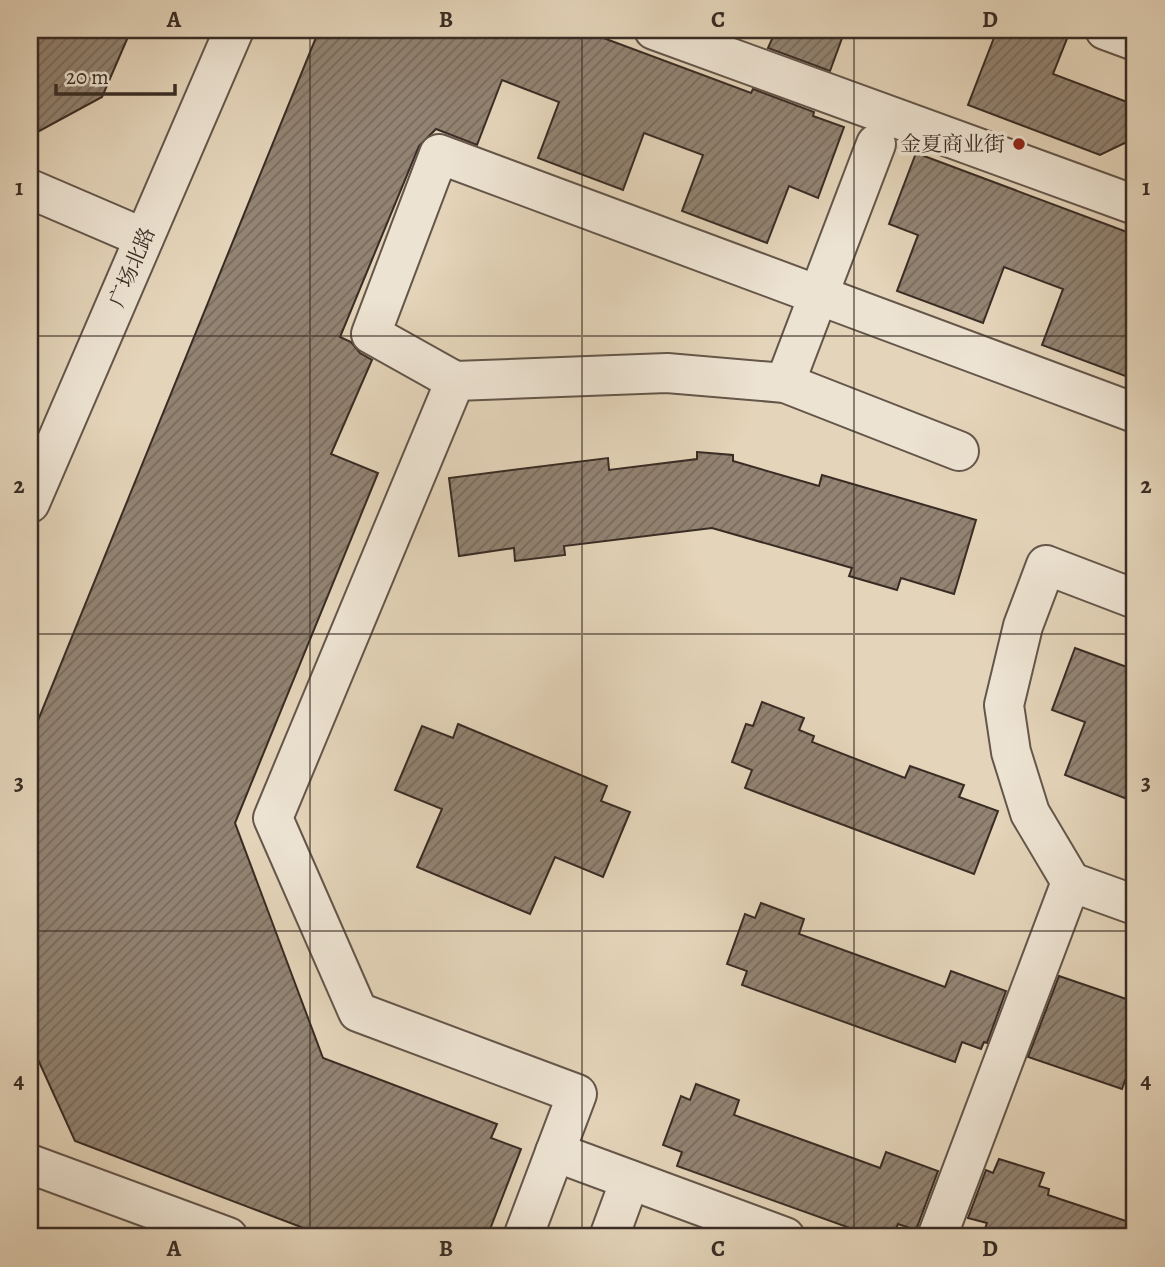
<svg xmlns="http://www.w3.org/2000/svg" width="1165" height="1267" font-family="Alegreya,'Noto Serif SC',serif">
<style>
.building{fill:url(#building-hatch);stroke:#392c25;stroke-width:2}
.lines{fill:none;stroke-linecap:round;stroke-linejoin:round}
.minor-casing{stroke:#64564a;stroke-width:42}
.minor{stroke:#ede3d2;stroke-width:38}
.grid{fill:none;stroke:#392c25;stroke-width:2;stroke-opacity:0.55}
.poi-dot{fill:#8f2418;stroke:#ede3d2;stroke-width:2.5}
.labels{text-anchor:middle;stroke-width:7;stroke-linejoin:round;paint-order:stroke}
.poi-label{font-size:21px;fill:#392c25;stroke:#ede3d2;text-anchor:end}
.street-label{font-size:21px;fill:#392c25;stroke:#ede3d2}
.neatline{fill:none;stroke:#392c25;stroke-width:2.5}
.grid-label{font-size:23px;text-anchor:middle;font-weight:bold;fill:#392c25}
</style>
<defs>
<pattern id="building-hatch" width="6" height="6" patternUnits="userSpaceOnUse" patternTransform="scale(1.75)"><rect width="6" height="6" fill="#928372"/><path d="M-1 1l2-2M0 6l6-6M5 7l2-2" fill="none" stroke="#786b5d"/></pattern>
</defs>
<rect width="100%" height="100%" fill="#e4d4b9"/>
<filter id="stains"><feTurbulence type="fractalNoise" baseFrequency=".00286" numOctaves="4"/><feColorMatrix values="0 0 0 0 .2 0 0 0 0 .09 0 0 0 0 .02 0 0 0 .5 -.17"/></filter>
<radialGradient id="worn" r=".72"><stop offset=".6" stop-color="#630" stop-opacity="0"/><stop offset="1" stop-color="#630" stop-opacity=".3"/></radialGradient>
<!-- building -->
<g class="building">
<polygon points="30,30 131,30 102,97 30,136"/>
<polygon points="319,30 582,30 751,93 753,89 814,112 813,116 844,127 818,198 789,186 767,243 682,211 703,155 644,133 623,190 538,158 559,102 502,80 477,145 436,129 419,146 340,337 351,342 360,353 372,360 331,454 378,473 235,823 323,1058 497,1124 491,1138 521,1149 487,1237 327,1237 75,1141 30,1042 30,740"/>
<polygon points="776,30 845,30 830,71 768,48"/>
<polygon points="997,30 1051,30 1068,36 1053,74 1135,105 1135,138 1100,155 968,105"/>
<polygon points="916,153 1135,235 1135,358 1128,377 1042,345 1063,289 1004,267 983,323 897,291 918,235 889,224"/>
<polygon points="697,452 733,455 733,461 819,486 822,475 976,520 954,594 901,578 897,590 849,576 852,568 712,528 564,546 565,555 515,561 514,548 459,556 449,478 608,458 609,470 697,459"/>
<polygon points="1075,648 1135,670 1135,802 1065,775 1085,722 1052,710"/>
<polygon points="762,702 804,718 799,730 814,736 812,742 905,778 910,766 964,785 959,797 998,811 974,874 745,788 752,770 732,762 746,724 753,726"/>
<polygon points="458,724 607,786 601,801 630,812 603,877 555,857 530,914 417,867 442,809 395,790 422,726 453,738"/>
<polygon points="761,903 804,919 799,934 882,964 945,987 951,971 1006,991 987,1043 984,1042 981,1049 962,1042 955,1062 742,985 747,971 727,964 745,914 755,918"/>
<polygon points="1059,976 1135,1002 1135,1078 1127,1075 1122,1089 1028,1057"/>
<polygon points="696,1084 739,1100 734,1115 817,1145 880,1168 886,1152 938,1171 916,1230 898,1224 893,1237 875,1237 677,1166 682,1152 663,1145 681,1096 690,1100"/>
<polygon points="999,1159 1044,1173 1039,1186 1049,1189 1048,1195 1135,1224 1135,1237 982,1237 987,1223 968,1218 986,1170 993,1173"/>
</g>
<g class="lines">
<defs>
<g id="minor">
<polyline points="654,30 1135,205"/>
<polyline points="1105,30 1135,41"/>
<polyline points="30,189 144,238"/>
<polyline points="455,381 273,818 358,1012 577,1094 523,1237"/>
<polyline points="785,383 876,144"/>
<polyline points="959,451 785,383 667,373 455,381 371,334 439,154 1135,413"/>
<polyline points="30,503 234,30"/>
<polyline points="1071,882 1030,813 1011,752 1004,705 1023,626 1046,565 1135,599"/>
<polyline points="555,1152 785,1237"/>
<polyline points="30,1164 228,1237"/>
<polyline points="609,1237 630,1180"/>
<polyline points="937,1237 1071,882 1135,905"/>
</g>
</defs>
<!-- minor casing -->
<use href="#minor" class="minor-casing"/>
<!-- minor -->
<use href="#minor" class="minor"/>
</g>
<!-- grid -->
<path class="grid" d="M310,30V1237M582,30V1237M854,30V1237M30,336H1135M30,634H1135M30,931H1135"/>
<!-- markers -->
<circle class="poi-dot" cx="1019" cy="144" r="7"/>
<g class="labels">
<!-- poi labels -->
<g class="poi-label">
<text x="1005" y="151">金夏商业街</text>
</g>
<!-- street labels -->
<g class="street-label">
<text transform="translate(132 267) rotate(-67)" y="7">广场北路</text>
</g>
</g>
<!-- margin -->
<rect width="1165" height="1267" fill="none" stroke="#e4d4b9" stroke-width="77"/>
<!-- scale -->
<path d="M56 84v10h119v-10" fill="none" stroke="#392c25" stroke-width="3.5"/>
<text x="66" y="84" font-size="21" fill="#392c25" stroke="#ede3d2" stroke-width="5" paint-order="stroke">20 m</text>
<rect x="38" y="38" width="1088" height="1190" class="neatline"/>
<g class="grid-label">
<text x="174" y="27">A</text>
<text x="446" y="27">B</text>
<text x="718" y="27">C</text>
<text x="990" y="27">D</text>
<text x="19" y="195">1</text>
<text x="1146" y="195">1</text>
<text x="19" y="493">2</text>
<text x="1146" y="493">2</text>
<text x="19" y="790">3</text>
<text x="1146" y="790">3</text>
<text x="19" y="1088">4</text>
<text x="1146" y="1088">4</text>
<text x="174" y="1256">A</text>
<text x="446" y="1256">B</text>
<text x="718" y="1256">C</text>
<text x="990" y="1256">D</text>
</g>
<rect width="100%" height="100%" filter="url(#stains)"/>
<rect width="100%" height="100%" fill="url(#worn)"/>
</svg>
